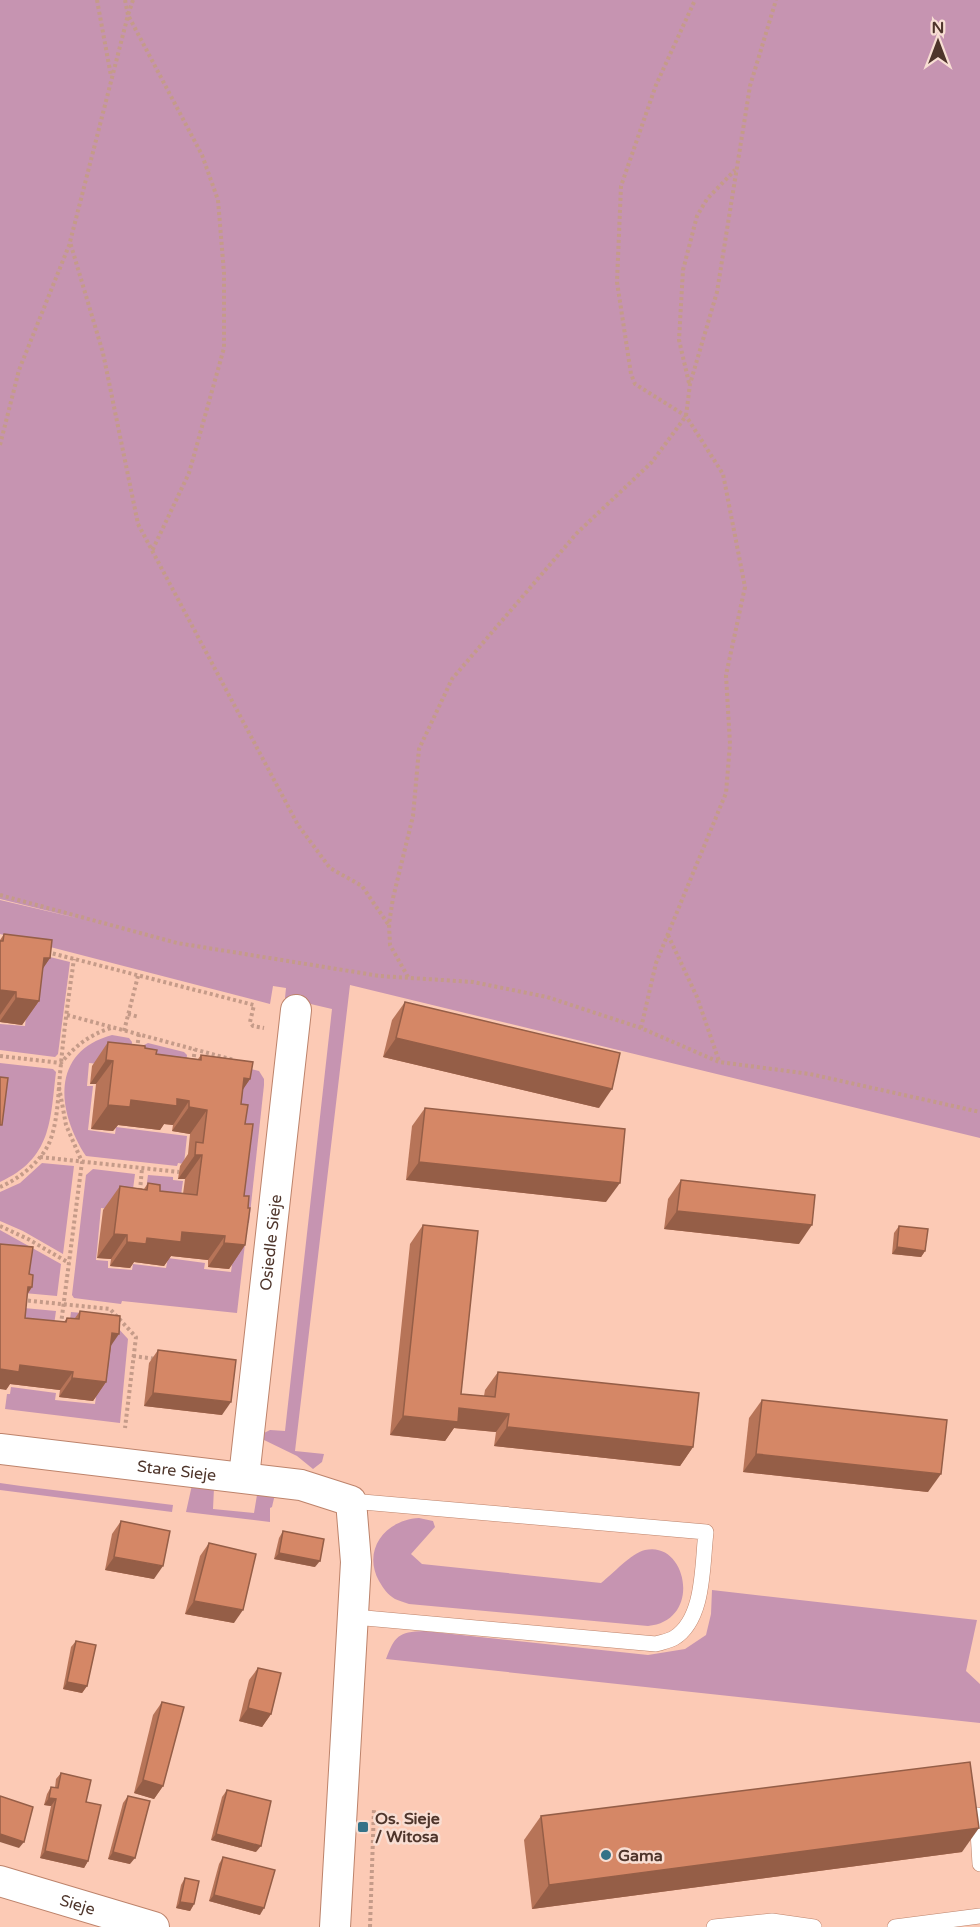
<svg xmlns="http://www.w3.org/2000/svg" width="980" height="1927" font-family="'Varela Round',sans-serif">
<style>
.green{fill:#c694b1}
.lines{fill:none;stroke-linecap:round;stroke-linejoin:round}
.lane-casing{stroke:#bd836b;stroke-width:16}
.street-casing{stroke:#bd836b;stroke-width:32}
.path{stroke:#c59b89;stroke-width:4;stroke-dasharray:3 3;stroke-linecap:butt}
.lane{stroke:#fff;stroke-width:15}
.street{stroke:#fff;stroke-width:30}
.wall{fill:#b77458}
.shaded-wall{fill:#955e47}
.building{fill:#d58766;stroke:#955e47;stroke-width:1.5}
.poi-dot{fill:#347288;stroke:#f8ded3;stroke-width:2}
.labels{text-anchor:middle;stroke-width:5;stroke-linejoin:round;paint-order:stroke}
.street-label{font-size:16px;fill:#4e352b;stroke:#f8ded3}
.poi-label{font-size:16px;font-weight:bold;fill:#4e352b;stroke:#f8ded3;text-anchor:start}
</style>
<rect width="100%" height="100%" fill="#fccab5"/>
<!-- green -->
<g class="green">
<polygon points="0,0 980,0 980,1138 350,985 295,1451 324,1454 322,1462 313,1469 297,1456 262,1439 262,1434 270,1430 285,1431 332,1009 285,998 286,988 273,986 270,1004 0,934 0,900 81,919 0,899"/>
<polygon points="2,945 70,962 58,1054 55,1057 0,1050 0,1024 25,1026 29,984"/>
<path d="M112,1035L129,1038L132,1042L129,1067L89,1063L87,1086H93L88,1130L115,1134L116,1127L187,1136L184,1164L178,1163L177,1166L86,1156C57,1111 50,1052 112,1035Z"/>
<polygon points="148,1043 184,1052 187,1055 185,1074 141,1069 144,1045"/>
<polygon points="202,1057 259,1071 264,1079 264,1085 249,1223 234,1222"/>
<path d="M0,1063L53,1069L56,1072C50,1121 52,1158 0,1182Z"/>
<polygon points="42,1163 74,1166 63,1254 23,1231 0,1221 0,1192 20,1183"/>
<polygon points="93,1169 135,1174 131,1204 128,1211 101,1208 96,1260 108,1261 108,1268 132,1270 133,1264 166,1268 168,1258 205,1263 204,1269 231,1272 236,1234 246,1235 237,1313 122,1301 121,1304 74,1298 72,1295 86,1175"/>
<polygon points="148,1175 173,1177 173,1180 183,1181 178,1217 144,1205"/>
<polygon points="0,1230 61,1264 57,1296 24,1293 0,1260"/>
<polygon points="24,1308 56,1311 53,1332 16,1334"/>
<polygon points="71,1312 106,1315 128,1339 120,1423 5,1409 7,1394 10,1394 11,1387 56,1393 55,1400 95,1404 101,1356 69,1327"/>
<polygon points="0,1483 21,1486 173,1505 172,1512 0,1490"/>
<polygon points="192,1485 214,1488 213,1509 254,1513 257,1495 275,1494 272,1507 270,1508 270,1522 186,1512"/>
<path d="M419,1518L433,1521L435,1527L411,1554L422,1564L601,1583C613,1574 631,1553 645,1550C687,1540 703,1621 648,1626L409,1604C404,1602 399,1601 395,1599C388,1595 383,1588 379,1581C362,1550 385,1520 419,1518Z"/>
<path d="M712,1590L977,1620L966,1671L980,1684V1723L386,1659C395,1636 398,1632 424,1631L648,1655L685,1649L706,1635L711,1614Z"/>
</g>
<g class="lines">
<defs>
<g id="lane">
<path d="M351,1501L706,1532C702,1564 705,1619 674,1638C669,1641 662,1642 656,1644L354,1617"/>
<polyline points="977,1815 980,1864"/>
<polyline points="714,1927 772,1921 814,1927"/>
<polyline points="895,1927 980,1916"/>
</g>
<g id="street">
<path id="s1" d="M0,1449L301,1485L351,1501L356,1562L335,1927"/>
<path id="s2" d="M244,1477L296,1010"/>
<path id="s3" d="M0,1881L154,1927"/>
</g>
</defs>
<!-- lane casing -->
<use href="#lane" class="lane-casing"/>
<!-- street casing -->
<use href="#street" class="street-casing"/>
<!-- path -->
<g class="path">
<polyline points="97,0 111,76"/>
<polyline points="125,0 128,15 70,242 103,353 138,524 298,825 330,868 362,886 388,924"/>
<polyline points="133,0 128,15 202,155 218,200 224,273 224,348 189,473 152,551"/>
<polyline points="689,383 679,340 683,270 697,216 707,199 735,170"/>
<polyline points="0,445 19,370 70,243"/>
<polyline points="0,895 177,943 380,976 473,982 547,997 641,1028 719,1062 810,1074 980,1112"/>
<polyline points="668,935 697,997 719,1061"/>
<polyline points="47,952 254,1005 250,1022 253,1026 264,1028"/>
<polyline points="408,977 390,945 389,924 393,898 413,816 419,749 452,679 577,533 652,462 686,416 690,384 717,292 750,86 776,0"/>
<polyline points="128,1014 139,1017"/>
<polyline points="67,1015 234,1060"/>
<polyline points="641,1028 656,963 726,793 730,744 726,675 745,587 723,474 686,416 635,384 631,374 617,282 621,186 656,85 695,0"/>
<polyline points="124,1031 138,976"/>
<polyline points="137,1049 139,1034"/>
<path d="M0,1056L61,1063C75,1046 89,1035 111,1028"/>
<polyline points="193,1063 195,1049"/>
<polyline points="59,1087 66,1125 82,1162 61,1324"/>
<polyline points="40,1157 179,1172"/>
<path d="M0,1187C19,1179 42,1161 50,1141C59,1117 58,1089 61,1064C64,1029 69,994 74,959"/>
<polyline points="140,1191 142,1168"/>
<polyline points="0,1226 28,1239 69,1263"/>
<polyline points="22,1300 110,1309 136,1337 125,1428"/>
<polyline points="133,1356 156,1359"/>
<polyline points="370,1927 374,1808"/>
</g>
<!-- lane -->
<use href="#lane" class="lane"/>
<!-- street -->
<use href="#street" class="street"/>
</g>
<!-- wall -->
<g class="wall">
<polygon points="4,934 50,958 42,969 39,1001 22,1025 0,1022 0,940"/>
<polygon points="405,1002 599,1108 383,1057 392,1020"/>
<polygon points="108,1042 145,1048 156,1054 198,1059 201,1055 250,1079 242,1090 241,1104 245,1124 244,1196 245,1245 229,1269 208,1267 208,1260 171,1256 164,1266 134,1262 130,1268 110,1266 111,1259 97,1258 103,1210 120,1186 144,1189 148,1183 160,1191 183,1194 185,1179 178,1179 180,1166 188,1154 190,1134 172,1131 173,1125 164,1124 160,1130 118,1125 113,1131 91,1129 96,1084 90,1084 92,1066"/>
<polygon points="425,1108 606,1202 406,1180 412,1126"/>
<polygon points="681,1180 799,1244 664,1229 668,1199"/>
<polygon points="423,1225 461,1394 484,1396 485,1390 498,1372 693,1447 680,1466 494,1446 496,1432 454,1428 445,1441 390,1435 410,1244"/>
<polygon points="899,1226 925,1251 921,1257 892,1254 894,1233"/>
<polygon points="29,1274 32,1287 27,1295 25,1318 64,1322 67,1318 75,1318 80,1311 111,1346 106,1382 93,1401 59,1397 60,1390 10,1384 6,1390"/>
<polygon points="158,1350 222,1415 144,1406 149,1363"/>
<polygon points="762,1400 928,1492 743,1472 749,1418"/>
<polygon points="121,1521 154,1579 105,1570 112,1534"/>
<polygon points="283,1531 315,1567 274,1559 279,1538"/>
<polygon points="209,1543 234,1623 185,1614 200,1556"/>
<polygon points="76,1641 87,1686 82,1693 63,1689 71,1647"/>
<polygon points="258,1668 271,1714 262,1727 239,1721 249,1680"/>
<polygon points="162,1702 163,1786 154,1799 134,1793 153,1715"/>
<polygon points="61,1773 86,1802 88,1861 84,1868 40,1858 51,1806 44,1805 47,1794 51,1787 55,1788 56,1779"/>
<polygon points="227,1790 256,1852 211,1840 222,1797"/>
<polygon points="128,1796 130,1864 108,1859 123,1803"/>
<polygon points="541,1816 962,1852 532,1909 524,1840"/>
<polygon points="223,1857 260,1915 209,1901 219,1864"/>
<polygon points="185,1878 194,1904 190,1911 176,1908 181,1885"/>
</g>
<!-- shaded-wall -->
<g class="shaded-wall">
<polygon points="44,958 50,958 34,982"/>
<polygon points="0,990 16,992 0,1015"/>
<polygon points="16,998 39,1001 22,1025 0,1022 0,1021"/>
<polygon points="396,1038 612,1089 599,1108 383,1057"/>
<polygon points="106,1060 113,1061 96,1084 90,1084"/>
<polygon points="244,1078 250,1079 234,1103"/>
<polygon points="177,1099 189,1101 173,1125 164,1124 160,1130 118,1125 113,1131 91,1129 108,1105 131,1100"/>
<polygon points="189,1107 207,1110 190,1134 172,1131"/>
<polygon points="195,1155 202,1155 185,1179 178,1179"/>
<polygon points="419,1162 620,1183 606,1202 406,1180"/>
<polygon points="677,1211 812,1225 799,1244 664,1229"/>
<polygon points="182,1232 225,1236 208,1260 171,1256 164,1266 134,1262 130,1268 110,1266 127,1242"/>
<polygon points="114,1234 127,1235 111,1259 97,1258"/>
<polygon points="224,1243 245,1245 229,1269 208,1267"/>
<polygon points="897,1247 925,1251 921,1257 892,1254"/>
<polygon points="28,1287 32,1287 19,1306"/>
<polygon points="112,1333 119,1334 106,1353"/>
<polygon points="20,1365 73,1372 60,1390 10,1384 6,1390 0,1389 0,1369"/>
<polygon points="72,1378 106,1382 93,1401 59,1397"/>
<polygon points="153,1393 231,1402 222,1415 144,1406"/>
<polygon points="459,1408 509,1414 496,1432 454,1428 445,1441 390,1435 403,1416"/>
<polygon points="507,1427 693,1447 680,1466 494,1446"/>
<polygon points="756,1454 941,1474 928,1492 743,1472"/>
<polygon points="279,1553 320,1561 315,1567 274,1559"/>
<polygon points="114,1557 163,1566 154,1579 105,1570"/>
<polygon points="194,1601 243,1610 234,1623 185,1614"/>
<polygon points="67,1682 87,1686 82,1693 63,1689"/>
<polygon points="248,1708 271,1714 262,1727 239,1721"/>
<polygon points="143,1780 163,1786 154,1799 134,1793"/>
<polygon points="49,1798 56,1799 51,1806 44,1805"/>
<polygon points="979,1828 962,1852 532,1909 549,1885"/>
<polygon points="0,1834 24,1842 19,1848 0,1842"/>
<polygon points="216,1834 261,1846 256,1852 211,1840"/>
<polygon points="45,1851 88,1861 84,1868 40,1858"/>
<polygon points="113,1852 135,1858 130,1864 108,1859"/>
<polygon points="214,1895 264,1908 260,1915 209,1901"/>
<polygon points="180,1902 194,1904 190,1911 176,1908"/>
</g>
<!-- building -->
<g class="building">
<polygon points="4,934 52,940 50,958 44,958 39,1001 16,998 16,992 0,990 0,941 3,941"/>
<polygon points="405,1002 620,1053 612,1089 396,1038"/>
<polygon points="108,1042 145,1046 145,1048 157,1050 156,1054 201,1060 201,1055 253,1062 250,1079 244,1078 241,1104 248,1105 245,1124 253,1124 244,1196 249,1196 248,1208 250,1208 245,1245 224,1243 225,1236 182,1232 181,1242 147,1238 146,1244 127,1242 127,1235 114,1234 120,1186 147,1190 148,1183 160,1185 160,1191 197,1195 202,1155 195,1155 196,1142 203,1143 207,1110 189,1107 189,1101 177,1099 177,1106 131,1100 130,1107 108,1105 113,1061 106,1060"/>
<polygon points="0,1077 8,1078 2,1125 0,1125"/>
<polygon points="425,1108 625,1129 620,1183 419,1162"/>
<polygon points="681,1180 815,1195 812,1225 677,1211"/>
<polygon points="423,1225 478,1231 461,1394 495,1397 498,1372 699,1393 693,1447 507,1427 509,1414 459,1408 458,1422 403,1416"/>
<polygon points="899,1226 928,1229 925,1251 897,1247"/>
<polygon points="0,1244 33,1247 29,1274 33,1275 32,1287 28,1287 25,1318 66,1322 67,1318 79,1319 80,1311 120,1316 119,1334 112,1333 106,1382 72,1378 73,1372 20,1365 19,1372 0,1369"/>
<polygon points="158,1350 236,1360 231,1402 153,1393"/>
<polygon points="762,1400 947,1420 941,1474 756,1454"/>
<polygon points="121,1521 170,1531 163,1566 114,1557"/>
<polygon points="283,1531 324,1539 320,1561 279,1553"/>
<polygon points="209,1543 256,1554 243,1610 194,1601"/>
<polygon points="76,1641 96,1645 87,1686 67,1682"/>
<polygon points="258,1668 281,1673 271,1714 248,1708"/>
<polygon points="162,1702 184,1707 163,1786 143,1780"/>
<polygon points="970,1762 979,1828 549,1885 541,1816"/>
<polygon points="61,1773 91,1780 86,1802 101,1805 88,1861 45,1851 56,1799 49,1798 51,1787 58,1788"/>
<polygon points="227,1790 271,1801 261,1846 216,1834"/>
<polygon points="0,1796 33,1807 24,1842 0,1834"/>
<polygon points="128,1796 150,1801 135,1858 113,1852"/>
<polygon points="223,1857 275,1870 264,1908 214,1895"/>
<polygon points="185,1878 199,1881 194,1904 180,1902"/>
</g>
<!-- markers -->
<g class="poi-dot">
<rect x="357" y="1821" width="12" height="12" rx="3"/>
<circle cx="606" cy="1855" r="6"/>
</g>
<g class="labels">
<!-- street labels -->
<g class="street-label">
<text dy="6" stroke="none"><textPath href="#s2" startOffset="236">Osiedle Sieje</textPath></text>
<text dy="6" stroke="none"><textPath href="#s1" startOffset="178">Stare Sieje</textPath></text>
<text dy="6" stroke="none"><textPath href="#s3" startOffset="81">Sieje</textPath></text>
</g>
<!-- poi labels -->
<g class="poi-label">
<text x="375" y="1824">Os. Sieje<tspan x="375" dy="18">/ Witosa</tspan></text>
<text x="618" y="1861">Gama</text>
</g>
</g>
<!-- north arrow -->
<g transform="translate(938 42)" stroke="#f8ded3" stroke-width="4.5" paint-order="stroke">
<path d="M0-4.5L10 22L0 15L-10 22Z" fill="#4e352b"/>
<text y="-9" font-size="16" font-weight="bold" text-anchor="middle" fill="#4e352b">N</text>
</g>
</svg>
